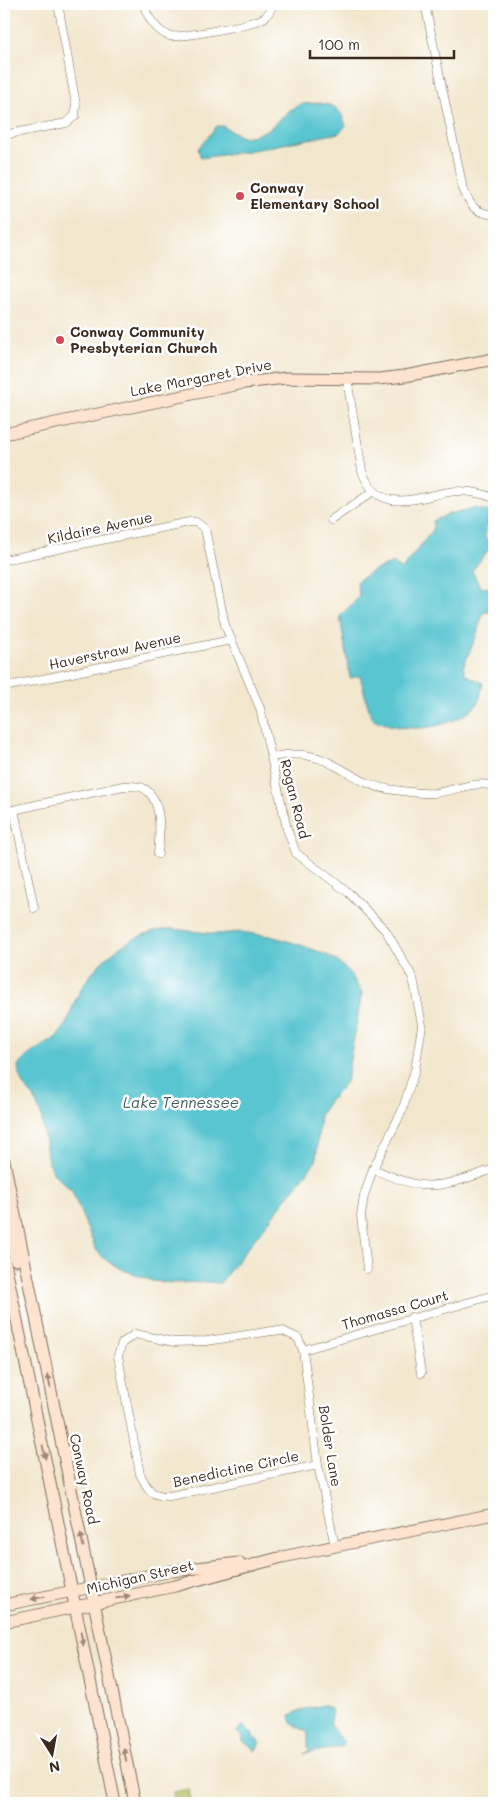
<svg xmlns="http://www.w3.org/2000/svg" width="498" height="1807" font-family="Mali,sans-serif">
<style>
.green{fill:#b5c467;stroke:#787742}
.water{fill:#58c5d0;stroke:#4a7877}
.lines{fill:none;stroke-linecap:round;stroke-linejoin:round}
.street-casing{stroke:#7b6c5b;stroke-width:9}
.secondary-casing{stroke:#7b6c5b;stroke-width:13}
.street{stroke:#fff;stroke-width:8}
.secondary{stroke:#fde4d1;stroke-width:11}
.oneway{fill:#9c8778}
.poi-dot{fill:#d1495b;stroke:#fff;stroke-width:2}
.labels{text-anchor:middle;stroke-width:5;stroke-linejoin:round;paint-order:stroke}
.poi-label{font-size:14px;font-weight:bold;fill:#3b2a1e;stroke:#fff;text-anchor:start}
.street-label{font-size:14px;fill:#3b2a1e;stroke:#fff}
.water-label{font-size:15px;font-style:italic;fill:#45605c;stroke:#fff}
</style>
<rect width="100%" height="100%" fill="#fff"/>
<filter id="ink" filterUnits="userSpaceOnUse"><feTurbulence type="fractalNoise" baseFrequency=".02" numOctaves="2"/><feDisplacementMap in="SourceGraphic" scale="10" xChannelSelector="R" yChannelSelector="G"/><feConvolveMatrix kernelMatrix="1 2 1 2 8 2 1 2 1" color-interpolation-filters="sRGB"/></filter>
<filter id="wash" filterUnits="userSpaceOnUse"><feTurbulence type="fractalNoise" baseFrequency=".0096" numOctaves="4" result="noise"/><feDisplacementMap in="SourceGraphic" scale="20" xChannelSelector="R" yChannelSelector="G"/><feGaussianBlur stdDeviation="1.12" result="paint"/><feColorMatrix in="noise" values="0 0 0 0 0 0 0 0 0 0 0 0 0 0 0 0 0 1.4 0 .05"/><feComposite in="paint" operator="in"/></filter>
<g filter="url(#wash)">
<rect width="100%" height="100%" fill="#f2e7cd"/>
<!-- green -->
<polygon class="green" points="189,1789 191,1803 175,1803 173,1792"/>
<!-- water -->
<g class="water">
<path d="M319,103C337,106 340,108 346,126L339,133L248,151L201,158L198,149L217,126H223L242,137L255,135L269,129L290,110L301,104Z"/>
<path d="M474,508L487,511L489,515L485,538L493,544L472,571L481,588L491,587L494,611L483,613L476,637L463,667L466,675L483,683C481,691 481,702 474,708C451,727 418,732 390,725C384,723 376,722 372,717C368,711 363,685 360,676L350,678L340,616L359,597L357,581L374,570L394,563L401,570L433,530V521L449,514Z"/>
<path d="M171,929L218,934L240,932L270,936L301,945L327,955L337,961L349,972L362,993L346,1082L328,1103L320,1115L316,1161L220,1283L206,1282L171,1283L153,1281L121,1269L107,1261L96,1250L72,1191L53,1173L48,1162L41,1115L34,1097L23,1085L19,1075L18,1066C29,1050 49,1046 60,1033C70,1022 71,1007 78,995C95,960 132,931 171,929Z"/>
<path d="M323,1705L331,1709L332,1712C327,1725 335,1733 344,1742L341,1744L343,1746L304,1754L310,1751L308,1747V1733C300,1726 290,1728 290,1715L301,1710Z"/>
<polygon points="242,1725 253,1734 252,1736 261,1743 255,1751 242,1740 244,1738 237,1732"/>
</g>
</g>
<g filter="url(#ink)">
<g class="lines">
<defs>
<g id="street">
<path d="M144,4C146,16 157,32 170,36C181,38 257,24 265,17C269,14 271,8 273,4"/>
<path d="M425,4L463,189C471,207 474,212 494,215"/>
<polyline points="4,135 66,123 75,116 76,105 58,4"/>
<path d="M347,379L362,471C380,520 421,494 457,491C471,491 481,493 494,498"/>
<polyline points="331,520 374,491"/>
<polyline points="4,560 189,522 196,522 205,529 225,625 260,708 287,829 296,853 349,893 386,931 413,978 422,1025 415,1070 402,1111 373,1169 364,1196 361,1216 367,1269"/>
<polyline points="4,687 231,640"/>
<path d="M272,757C285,755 297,753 310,756C338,761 358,785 388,789C402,791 420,794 434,793C454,791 475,780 494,786"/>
<polyline points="14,810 34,908"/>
<path d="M4,812L123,786C129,786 138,785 143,788C163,798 160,834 158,854"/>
<path d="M373,1169C388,1175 404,1183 421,1185C446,1188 472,1176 494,1169"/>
<polyline points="412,1317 421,1373"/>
<polyline points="303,1350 494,1295"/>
<path d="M318,1465L170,1496C150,1496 149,1491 140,1474L118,1356L122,1343L135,1334L174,1342L207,1341L272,1331H283L298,1338L303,1350L318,1465L335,1546"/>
</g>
<g id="secondary">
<polyline points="4,434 244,383 286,378 379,379 405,376 494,359"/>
<polyline points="4,1161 135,1803"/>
<polyline points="4,1223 8,1230 16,1260"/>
<polyline points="4,1257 115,1803"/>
<polyline points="4,1605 172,1571 239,1563"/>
<polyline points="4,1622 175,1586 282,1557 494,1514"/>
</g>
</defs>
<!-- street casing -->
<use href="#street" class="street-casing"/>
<!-- secondary casing -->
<use href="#secondary" class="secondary-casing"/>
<!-- street -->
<use href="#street" class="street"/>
<!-- secondary -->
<use href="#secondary" class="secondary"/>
</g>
<!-- one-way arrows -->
<defs><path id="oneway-solid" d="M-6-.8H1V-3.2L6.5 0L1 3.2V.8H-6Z" transform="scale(1.25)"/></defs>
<g class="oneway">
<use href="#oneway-solid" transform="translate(49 1381) rotate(-102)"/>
<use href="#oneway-solid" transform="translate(44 1452) rotate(78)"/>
<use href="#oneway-solid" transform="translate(82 1540) rotate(-102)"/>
<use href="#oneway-solid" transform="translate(123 1597) rotate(-12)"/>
<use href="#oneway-solid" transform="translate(38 1598) rotate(169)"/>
<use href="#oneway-solid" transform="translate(82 1639) rotate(79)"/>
<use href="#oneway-solid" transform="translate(125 1755) rotate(-101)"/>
</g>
</g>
<!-- markers -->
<g class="poi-dot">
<circle cx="240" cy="196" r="5"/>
<circle cx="60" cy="340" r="5"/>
</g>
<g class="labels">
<!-- poi labels -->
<g class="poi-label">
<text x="250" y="193">Conway<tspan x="250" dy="16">Elementary School</tspan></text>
<text x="70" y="337">Conway Community<tspan x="70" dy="16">Presbyterian Church</tspan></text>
</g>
<!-- street labels -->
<g class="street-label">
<text transform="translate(201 378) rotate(-11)" y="5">Lake Margaret Drive</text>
<text transform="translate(100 528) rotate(-12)" y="5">Kildaire Avenue</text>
<text transform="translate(115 651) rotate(-12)" y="5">Haverstraw Avenue</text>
<text transform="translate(295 799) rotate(76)" y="5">Rogan Road</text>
<text transform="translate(395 1310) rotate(-16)" y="5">Thomassa Court</text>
<text transform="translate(330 1446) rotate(81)" y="5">Bolder Lane</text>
<text transform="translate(236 1469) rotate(-12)" y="5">Benedictine Circle</text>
<text transform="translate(84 1479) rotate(78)" y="5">Conway Road</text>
<text transform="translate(140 1577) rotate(-13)" y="5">Michigan Street</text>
</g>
<!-- water labels -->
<g class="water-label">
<text x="181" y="1108">Lake Tennessee</text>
</g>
</g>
<!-- margin -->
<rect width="498" height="1807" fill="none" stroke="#fff" stroke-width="20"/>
<!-- north arrow -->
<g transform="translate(52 1754) rotate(169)" stroke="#ffffff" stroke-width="4" paint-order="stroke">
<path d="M0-4L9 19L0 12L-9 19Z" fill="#3b2a1e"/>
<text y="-8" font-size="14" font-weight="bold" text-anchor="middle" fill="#3b2a1e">N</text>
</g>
<!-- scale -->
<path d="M310 50v8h144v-8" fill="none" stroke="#3b2a1e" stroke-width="2.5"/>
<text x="318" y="50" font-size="15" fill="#3b2a1e" stroke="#ffffff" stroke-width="4" paint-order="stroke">100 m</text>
</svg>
